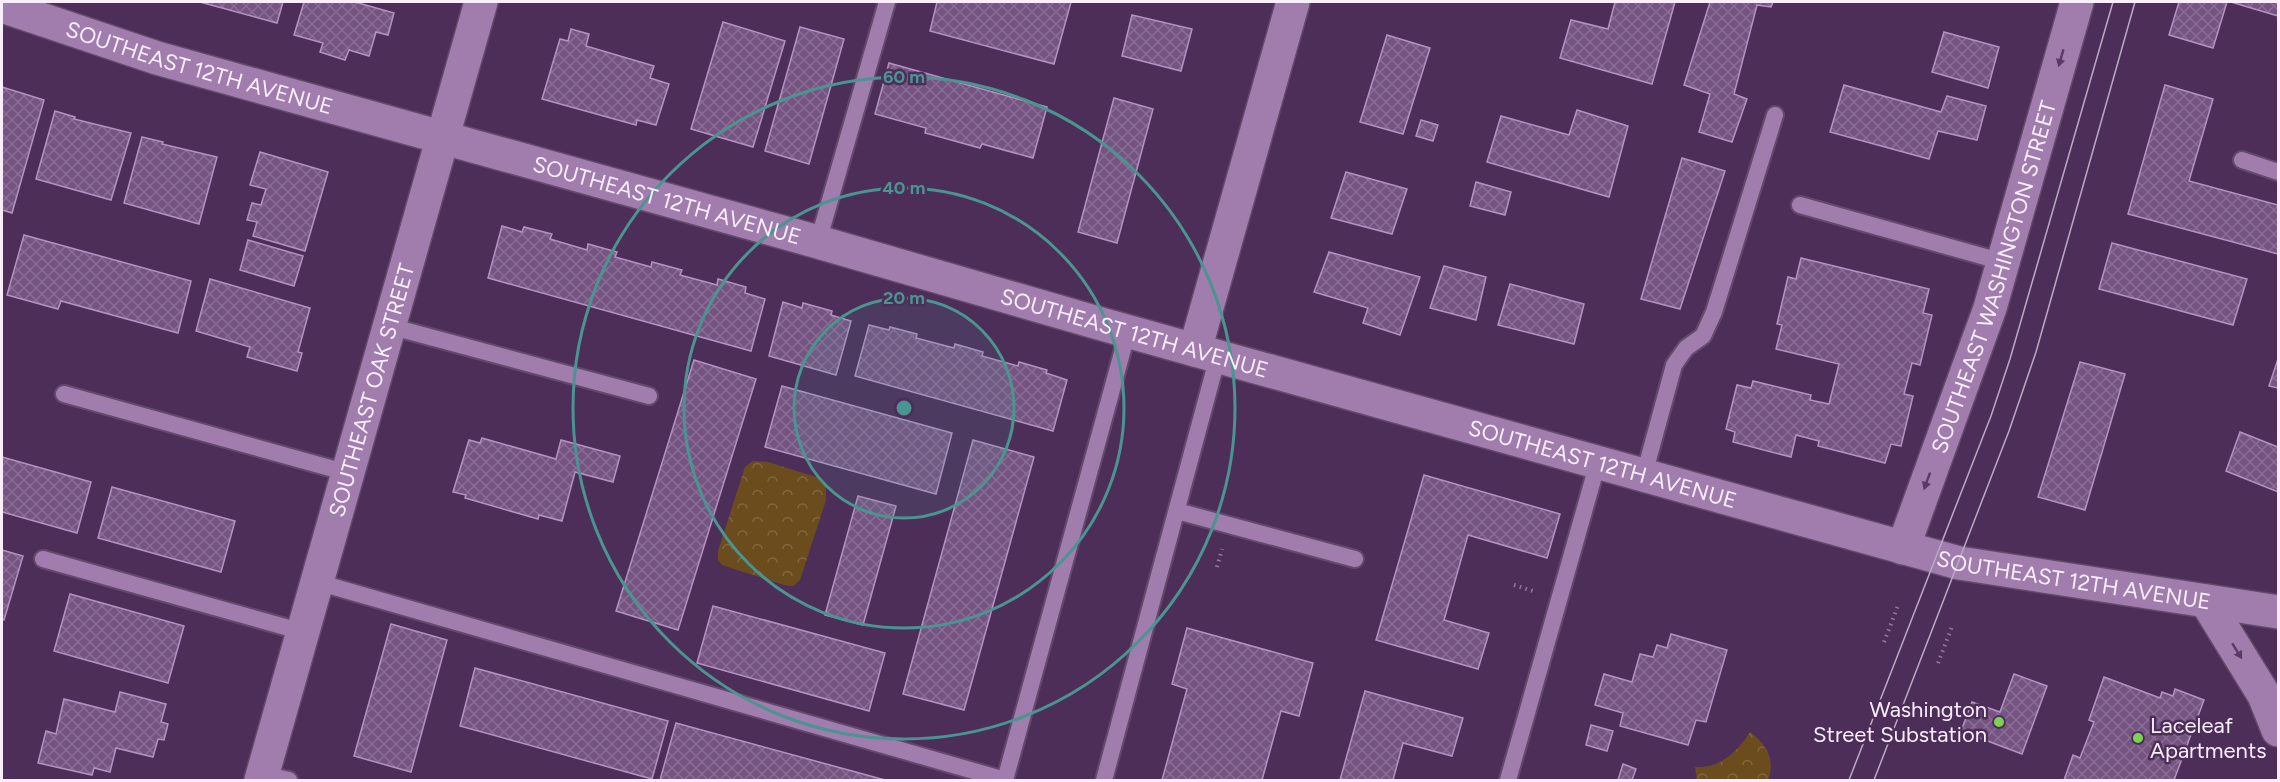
<svg xmlns="http://www.w3.org/2000/svg" width="2280" height="782" font-family="Figtree,sans-serif">
<style>
.park{fill:url(#park-crowns)}
.building{fill:url(#building-cross-hatch);stroke:#b592c3;stroke-width:1.5}
.lines{fill:none;stroke-linecap:round;stroke-linejoin:round}
.lane-casing{stroke:#63496b;stroke-width:20}
.street-casing{stroke:#63496b;stroke-width:36}
.secondary-casing{stroke:#63496b;stroke-width:36}
.path{stroke:#917a9a;stroke-width:4;stroke-dasharray:1.5 4.5;stroke-linecap:butt}
.lane{stroke:#a07dad;stroke-width:16}
.street{stroke:#a07dad;stroke-width:33}
.secondary{stroke:#a07dad;stroke-width:33}
.tram{stroke:#bca9c3;stroke-width:1.5}
.oneway{fill:#593a66}
.ring{fill:none;stroke:#4a9492;stroke-width:3}
.poi-dot{fill:#7ed153;stroke:#4d2e59;stroke-width:2}
.labels{text-anchor:middle;stroke-width:5;stroke-linejoin:round;paint-order:stroke}
.street-label{font-size:22px;fill:#faeefe;stroke:#4d2e59}
.poi-label{font-size:22px;fill:#faeefe;stroke:#4d2e59;text-anchor:end}
.centre{fill:#4a9492;stroke:#4d2e59;stroke-width:3}
.ring-label{font-size:18px;text-anchor:middle;font-weight:bold;fill:#4a9492;stroke:#4d2e59;stroke-width:5;stroke-linejoin:round;paint-order:stroke}
</style>
<defs>
<pattern id="park-crowns" width="20" height="18" patternUnits="userSpaceOnUse" patternTransform="scale(1.5)"><rect width="20" height="18" fill="#6b4d1d"/><path d="M2 6a3 3 0 1 1 6 0M12 15a3 3 0 1 1 6 0" fill="none" stroke="#81673f"/></pattern>
<pattern id="building-cross-hatch" width="8" height="8" patternUnits="userSpaceOnUse" patternTransform="scale(1.5)"><rect width="8" height="8" fill="#755481"/><path d="M0 0l8 8M0 8l8-8" fill="none" stroke="#8a6d94"/></pattern>
</defs>
<rect width="100%" height="100%" fill="#4d2e59"/>
<!-- park -->
<g class="park">
<polygon points="753,461 768,462 819,478 826,487 826,500 800,580 793,586 784,585 722,565 718,560 718,551 745,467"/>
<path d="M1750,732C1766,744 1776,760 1768,780H1697L1695,767C1720,769 1737,752 1750,732Z"/>
</g>
<!-- building -->
<g class="building">
<polygon points="200,2 283,2 277,23"/>
<polygon points="304,2 355,2 394,13 388,35 376,32 369,56 349,50 345,60 320,52 323,43 294,35"/>
<polygon points="937,2 1071,2 1054,64 930,31"/>
<polygon points="1615,2 1675,2 1652,84 1560,58 1571,20 1608,29"/>
<polygon points="1710,2 1773,2 1771,7 1757,5 1734,94 1747,99 1732,142 1699,132 1710,94 1684,85"/>
<polygon points="2179,2 2227,2 2213,48 2169,35"/>
<polygon points="2231,2 2278,2 2278,16"/>
<polygon points="1132,15 1192,29 1181,71 1122,56"/>
<polygon points="723,22 785,41 753,147 691,129"/>
<polygon points="800,27 844,39 809,164 765,151"/>
<polygon points="571,29 589,34 586,46 654,66 650,78 669,84 656,125 637,120 636,125 542,99 560,39 568,41"/>
<polygon points="1944,32 1999,47 1988,88 1932,72"/>
<polygon points="1387,35 1430,48 1403,134 1360,122"/>
<polygon points="889,63 1047,107 1033,158 982,144 980,148 933,135 925,133 926,128 875,114"/>
<polygon points="1844,85 1941,112 1947,96 1986,106 1977,140 1938,131 1929,159 1830,132"/>
<polygon points="2165,85 2213,99 2189,181 2278,205 2278,254 2128,214"/>
<polygon points="2,87 44,100 12,213 2,210"/>
<polygon points="1114,98 1153,109 1117,243 1078,232"/>
<polygon points="1577,110 1628,126 1609,197 1487,162 1501,116 1569,135"/>
<polygon points="55,111 75,117 74,119 131,133 111,200 36,179"/>
<polygon points="1421,120 1438,125 1433,141 1416,136"/>
<polygon points="142,137 163,142 162,144 217,157 199,224 124,203"/>
<polygon points="260,152 328,172 305,251 253,236 257,222 247,220 252,203 261,205 266,189 250,185"/>
<polygon points="1682,158 1725,171 1680,309 1641,299"/>
<polygon points="1346,172 1407,189 1392,234 1331,218"/>
<polygon points="1476,182 1511,192 1505,215 1470,206"/>
<polygon points="502,226 522,232 524,227 552,234 550,239 587,250 588,244 617,252 615,257 651,267 652,262 682,270 680,275 717,285 718,279 746,287 745,293 765,299 751,351 488,278"/>
<polygon points="24,235 191,281 178,333 61,301 58,309 7,295"/>
<polygon points="248,240 303,256 294,286 240,270"/>
<polygon points="2112,243 2247,279 2233,325 2099,289"/>
<polygon points="1329,252 1420,277 1400,335 1363,323 1368,308 1314,292"/>
<polygon points="1801,258 1929,289 1923,313 1932,315 1920,365 1912,363 1904,394 1913,396 1901,446 1891,444 1885,463 1818,446 1819,441 1796,435 1791,457 1733,442 1735,432 1726,429 1737,385 1751,388 1753,381 1811,395 1810,400 1829,404 1839,364 1776,349 1782,325 1777,324 1788,277 1796,279"/>
<polygon points="1444,266 1486,277 1476,320 1430,308"/>
<polygon points="210,279 310,308 298,352 302,353 297,371 247,357 250,347 196,331"/>
<polygon points="1510,284 1584,304 1574,344 1498,325"/>
<polygon points="783,302 802,308 803,303 832,311 831,315 851,321 836,375 769,356"/>
<polygon points="869,325 889,330 890,327 917,334 916,338 954,348 955,344 983,352 982,356 1018,366 1019,362 1047,370 1046,373 1067,380 1053,431 855,376"/>
<polygon points="2278,359 2278,388 2269,386"/>
<polygon points="694,360 756,379 678,630 616,611"/>
<polygon points="2080,362 2125,374 2085,510 2038,497"/>
<polygon points="782,386 952,433 936,494 765,447"/>
<polygon points="2240,432 2278,447 2278,492 2226,471"/>
<polygon points="482,438 556,459 561,440 620,456 613,482 575,472 562,521 539,515 538,519 465,498 466,495 453,492 469,440 480,443"/>
<polygon points="973,440 1034,457 964,710 903,694"/>
<polygon points="2,457 91,482 77,533 2,512"/>
<polygon points="1424,475 1560,514 1547,558 1468,535 1444,620 1489,633 1478,669 1376,640"/>
<polygon points="112,487 235,521 221,572 98,538"/>
<polygon points="858,496 896,506 863,625 825,615"/>
<polygon points="2,550 23,556 4,620 2,619"/>
<polygon points="70,594 184,626 168,683 54,651"/>
<polygon points="713,606 885,653 869,711 697,663"/>
<polygon points="391,624 447,640 411,772 354,756"/>
<polygon points="1187,628 1313,663 1299,716 1281,711 1262,780 1162,780 1187,689 1172,684"/>
<polygon points="1671,634 1727,650 1706,722 1696,720 1688,745 1620,726 1623,713 1595,705 1604,674 1632,682 1640,654 1653,657 1657,645 1667,648"/>
<polygon points="475,668 668,721 652,779 460,726"/>
<polygon points="2014,674 2047,686 2022,754 1961,731 1972,702 2000,712"/>
<polygon points="2104,677 2160,698 2162,692 2173,696 2175,689 2204,700 2174,780 2064,780 2073,755 2080,758 2094,722 2089,720"/>
<polygon points="1365,691 1463,718 1452,756 1403,743 1393,780 1340,780"/>
<polygon points="120,692 166,704 161,722 168,724 164,740 158,739 153,757 116,748 110,772 94,768 92,775 38,763 46,731 56,734 64,699 115,712"/>
<polygon points="676,723 885,780 660,780"/>
<polygon points="1591,725 1613,731 1607,751 1586,745"/>
<polygon points="1623,764 1636,769 1632,780 1618,780"/>
</g>
<g class="lines">
<defs>
<g id="lane">
<polyline points="2242,160 2278,172"/>
<polyline points="1800,205 2003,262"/>
<polyline points="818,242 887,2"/>
<polyline points="389,326 649,396"/>
<polyline points="64,394 348,473"/>
<polyline points="1644,475 1674,365 1686,348 1703,336 1714,312 1775,115"/>
<polyline points="1177,511 1355,559"/>
<polyline points="43,559 303,632"/>
<polyline points="317,582 1005,780 1128,331"/>
<polyline points="263,774 289,780"/>
<polyline points="1104,780 1218,356"/>
<polyline points="1508,780 1598,462"/>
</g>
<g id="street">
<path id="s1" d="M1903,548L1990,308L2077,2"/>
</g>
<g id="secondary">
<path id="s2" d="M2,6L157,58L818,242L1105,325L1959,563L2278,612"/>
<polyline points="1195,350 1293,2"/>
<polyline points="2206,601 2264,695 2278,730"/>
<path id="s3" d="M261,780L481,2"/>
</g>
</defs>
<!-- lane casing -->
<use href="#lane" class="lane-casing"/>
<!-- street casing -->
<use href="#street" class="street-casing"/>
<!-- secondary casing -->
<use href="#secondary" class="secondary-casing"/>
<!-- path -->
<g class="path">
<polyline points="1217,567 1222,549"/>
<polyline points="1514,585 1533,591"/>
<polyline points="1884,642 1899,603"/>
<polyline points="1938,663 1953,624"/>
</g>
<!-- lane -->
<use href="#lane" class="lane"/>
<!-- street -->
<use href="#street" class="street"/>
<!-- secondary -->
<use href="#secondary" class="secondary"/>
<!-- tram -->
<g class="tram">
<polyline points="1849,780 1991,416 2010,359 2113,2"/>
<polyline points="1874,780 2009,431 2036,352 2135,2"/>
</g>
</g>
<!-- one-way arrows -->
<defs><path id="oneway-solid" d="M-6-.8H1V-3.2L6.5 0L1 3.2V.8H-6Z" transform="scale(1.5)"/></defs>
<g class="oneway">
<use href="#oneway-solid" transform="translate(2061 58) rotate(106)"/>
<use href="#oneway-solid" transform="translate(1927 481) rotate(110)"/>
<use href="#oneway-solid" transform="translate(2237 651) rotate(58)"/>
</g>
<!-- distance rings -->
<circle cx="904" cy="408" r="110" fill="#4a9492" fill-opacity=".12"/>
<g class="ring">
<circle cx="904" cy="408" r="110"/>
<circle cx="904" cy="408" r="220"/>
<circle cx="904" cy="408" r="331"/>
</g>
<!-- markers -->
<g class="poi-dot">
<circle cx="1999" cy="722" r="6"/>
<circle cx="2138" cy="738" r="6"/>
</g>
<g class="labels">
<!-- street labels -->
<g class="street-label">
<text dy="8" stroke="none"><textPath href="#s2" startOffset="207">SOUTHEAST 12TH AVENUE</textPath></text>
<text dy="8" stroke="none"><textPath href="#s2" startOffset="693">SOUTHEAST 12TH AVENUE</textPath></text>
<text dy="8" stroke="none"><textPath href="#s1" startOffset="286">SOUTHEAST WASHINGTON STREET</textPath></text>
<text dy="8" stroke="none"><textPath href="#s2" startOffset="1179">SOUTHEAST 12TH AVENUE</textPath></text>
<text dy="8" stroke="none"><textPath href="#s3" startOffset="405">SOUTHEAST OAK STREET</textPath></text>
<text dy="8" stroke="none"><textPath href="#s2" startOffset="1665">SOUTHEAST 12TH AVENUE</textPath></text>
<text dy="8" stroke="none"><textPath href="#s2" startOffset="2151">SOUTHEAST 12TH AVENUE</textPath></text>
</g>
<!-- poi labels -->
<g class="poi-label">
<text x="1987" y="717">Washington<tspan x="1987" dy="25">Street Substation</tspan></text>
<text x="2150" y="733" text-anchor="start">Laceleaf<tspan x="2150" dy="25">Apartments</tspan></text>
</g>
</g>
<circle cx="904" cy="408" r="9" class="centre"/>
<g class="ring-label">
<text x="904" y="83">60 m</text>
<text x="904" y="194">40 m</text>
<text x="904" y="304">20 m</text>
</g>
<!-- border -->
<rect width="2280" height="782" fill="none" stroke="#faeefe" stroke-width="6"/>
</svg>
